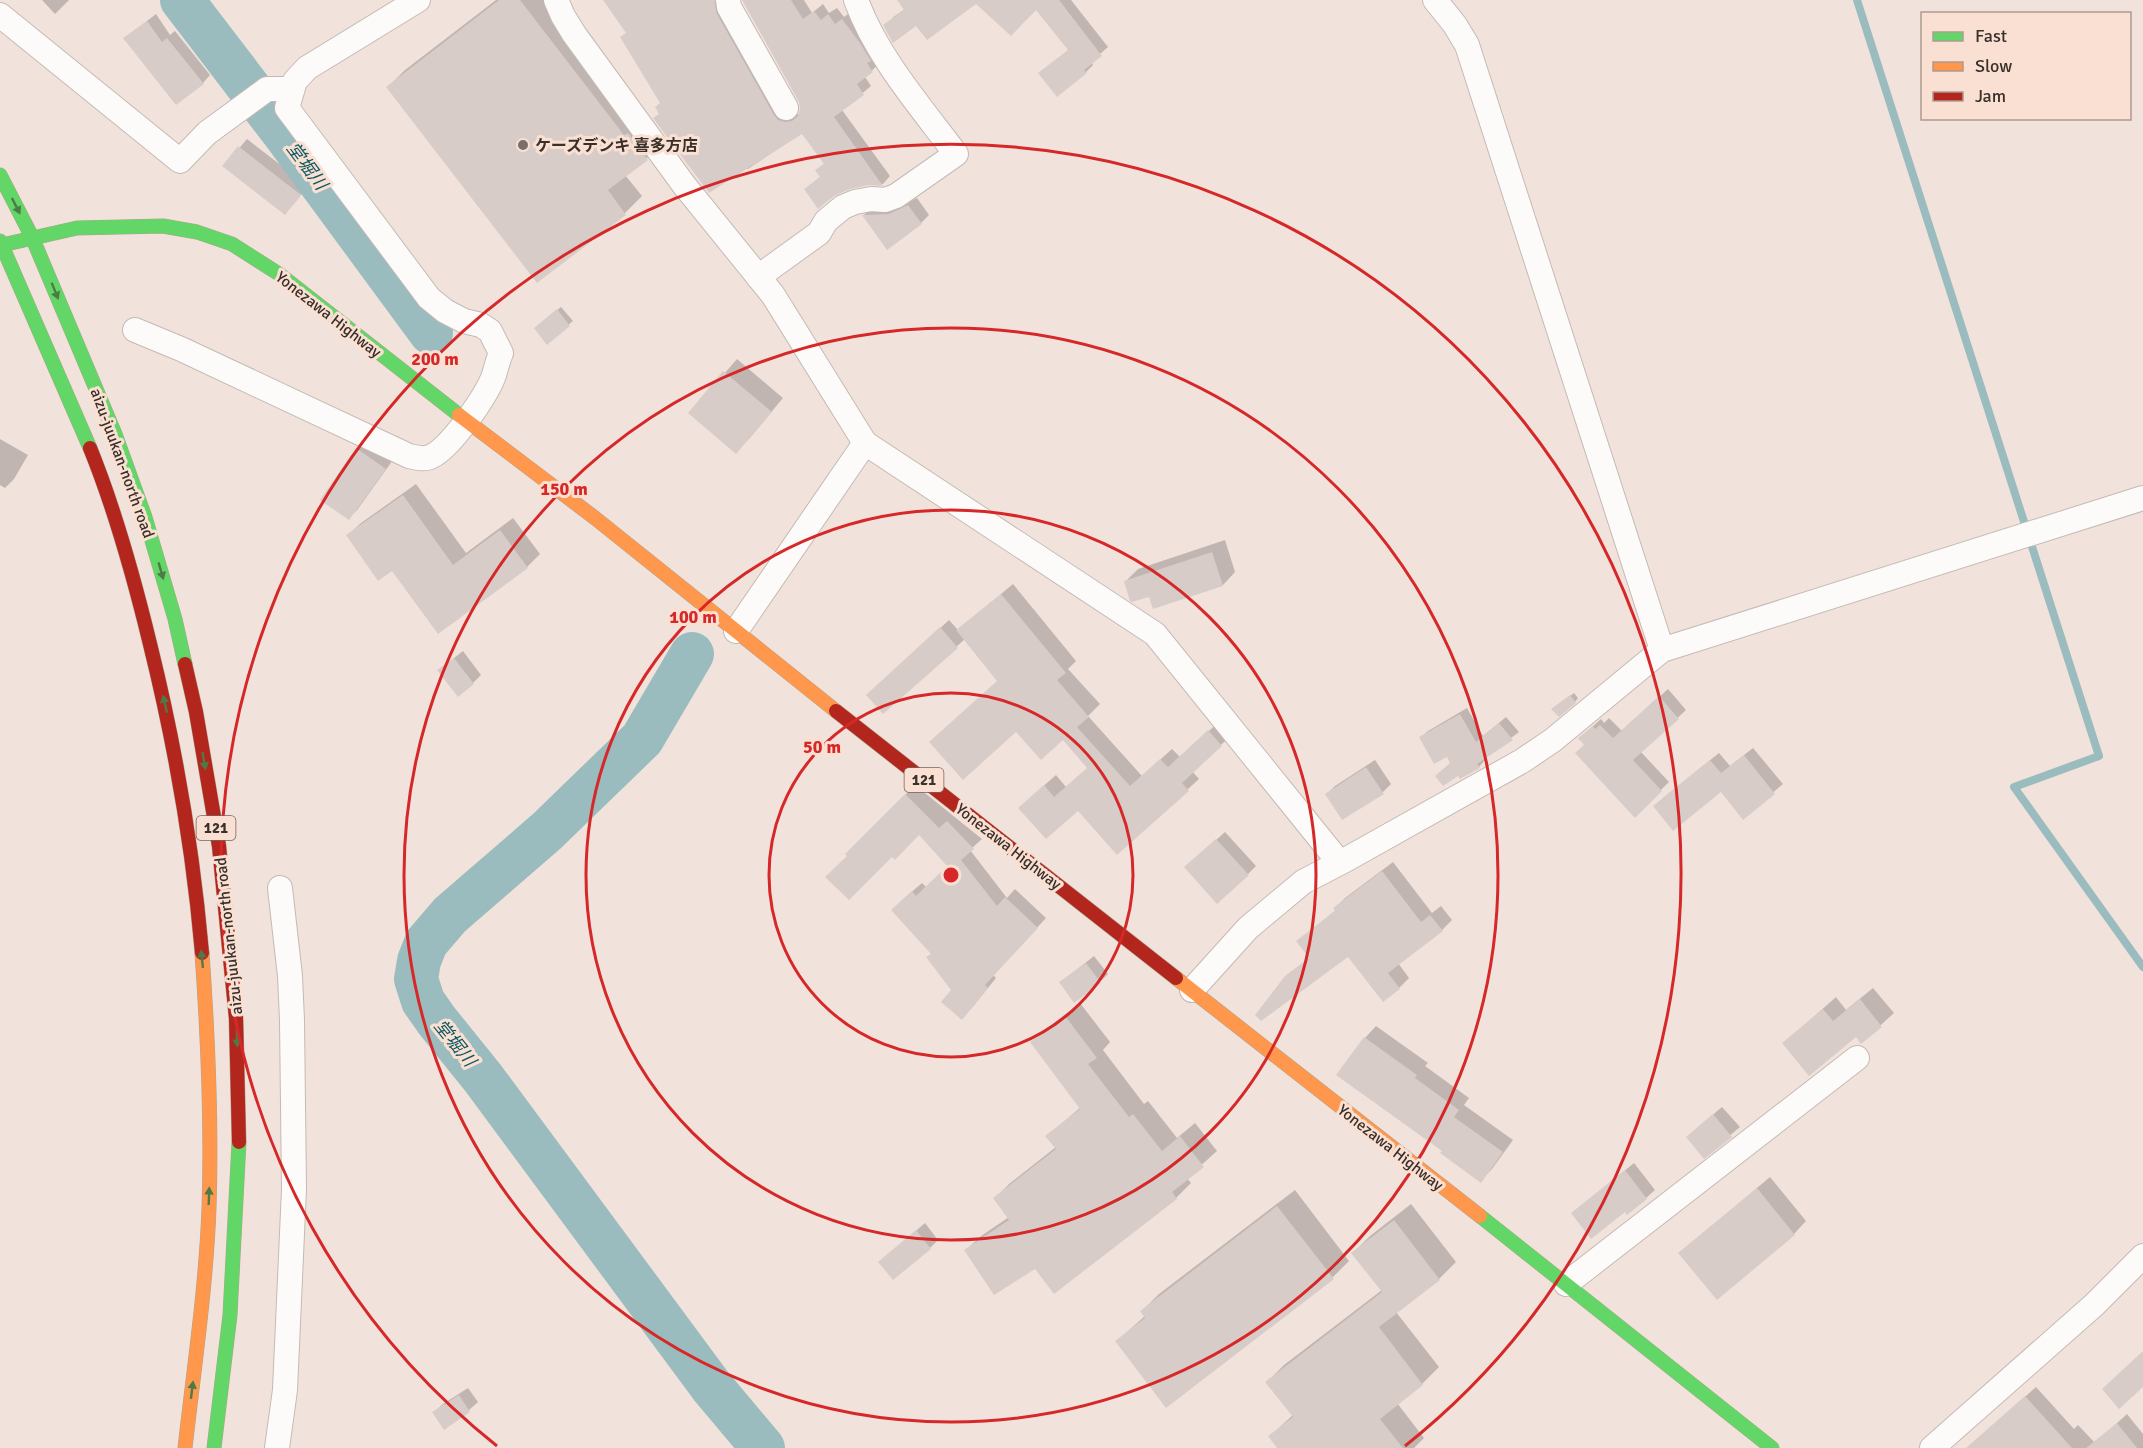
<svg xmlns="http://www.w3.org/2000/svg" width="2143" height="1448" font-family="Signika,'Noto Sans JP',sans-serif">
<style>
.shadow{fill:#0003}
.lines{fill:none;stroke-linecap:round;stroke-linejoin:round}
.stream{stroke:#9bbcbf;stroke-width:8}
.river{stroke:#9bbcbf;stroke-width:44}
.building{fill:#d8ccc9}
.street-casing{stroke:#c4bab4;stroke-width:26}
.fast-casing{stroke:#b0a38e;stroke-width:15}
.slow-casing{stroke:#b0a38e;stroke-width:15}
.jam-casing{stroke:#b0a38e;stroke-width:15}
.street{stroke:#fdfbfa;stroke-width:24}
.fast{stroke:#63d668;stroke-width:14}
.slow{stroke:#ff974d;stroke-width:14}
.jam{stroke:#b3261e;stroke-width:14}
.oneway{fill:#4c7b46}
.ring{fill:none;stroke:#d62828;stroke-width:3}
.poi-dot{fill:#7a6f69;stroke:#fae0d3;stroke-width:2}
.labels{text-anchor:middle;stroke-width:6;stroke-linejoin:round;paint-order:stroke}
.shield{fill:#fae0d3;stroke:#74655d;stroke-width:1.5}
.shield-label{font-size:15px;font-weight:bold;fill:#3a302b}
.poi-label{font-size:16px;font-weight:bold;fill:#3a302b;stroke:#fae0d3;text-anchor:start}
.street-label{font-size:16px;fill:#3a302b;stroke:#fae0d3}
.water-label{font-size:18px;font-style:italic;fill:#0c5962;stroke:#fae0d3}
.centre{fill:#d62828;stroke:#fae0d3;stroke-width:3}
.ring-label{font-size:18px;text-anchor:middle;font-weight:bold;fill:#d62828;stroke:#fae0d3;stroke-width:6;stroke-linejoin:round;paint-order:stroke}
</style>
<rect width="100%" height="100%" fill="#f1e3dc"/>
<!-- shadow -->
<g class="shadow">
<polygon points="42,0 69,0 55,14"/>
<polygon points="496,0 550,0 664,141 647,158 625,175 642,196 625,213 538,281 388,87 405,70"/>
<polygon points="604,0 714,0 795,115 800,114 800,101 744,0 804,0 812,13 823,4 829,13 837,8 844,17 851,12 880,63 865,77 871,86 842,110 890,176 883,184 869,183 806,189 821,176 817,170 825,163 803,132 748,169 655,118 660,113 662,102 627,32"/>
<polygon points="904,0 1071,0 1108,47 1091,62 1093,65 1086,72 1057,95 1069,49 1036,8 976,2 916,23 892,18 905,9"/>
<polygon points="156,14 170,35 175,31 210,75 203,83 125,38"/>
<polygon points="247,139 308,186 293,205 224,166"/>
<polygon points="917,198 929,215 921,223 864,215 872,207 899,206"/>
<polygon points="561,307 573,321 547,342 539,325"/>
<polygon points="737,359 783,398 749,439 690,413"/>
<polygon points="0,439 28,455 14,479 5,488 0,485"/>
<polygon points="366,441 393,460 357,510 349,518 322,500 358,449"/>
<polygon points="416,484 466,553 513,518 540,554 527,567 439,632 392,569 348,535 361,523"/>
<polygon points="1225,540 1235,572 1223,585 1154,607 1150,595 1126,581 1138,569"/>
<polygon points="1013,584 1076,661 1068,669 1100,704 1088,716 1142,776 1172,749 1180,757 1221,720 1233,734 1192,771 1199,779 1117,853 1078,809 1031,797 1056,775 1066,787 1089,767 1063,738 999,680 965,639 883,712 877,687 949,620 958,630"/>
<polygon points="463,651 481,675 473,683 439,670"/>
<polygon points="1668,689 1686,710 1641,752 1669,782 1635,815 1580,738 1601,719 1604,723 1609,718 1622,731"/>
<polygon points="1574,693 1578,698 1575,702 1557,706"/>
<polygon points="1467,708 1483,736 1506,717 1519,732 1484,758 1485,760 1479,767 1452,763 1447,755 1421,737 1428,731"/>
<polygon points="1753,748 1783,784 1744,817 1721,790 1663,798 1719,753 1730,766"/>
<polygon points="1375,760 1391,784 1383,792 1327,794 1335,786"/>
<polygon points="915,785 982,839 970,850 1007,898 1015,889 1046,918 993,975 996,978 971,1009 953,990 902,900 922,883 927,888 949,866 919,833 892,855 849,856 847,854"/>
<polygon points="1225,832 1256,866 1248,874 1195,859"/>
<polygon points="1393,862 1432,913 1441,906 1452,920 1442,930 1398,963 1409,978 1399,988 1348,955 1286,977 1310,957 1298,941 1336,910 1335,908 1345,898"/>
<polygon points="1094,956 1108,974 1100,982 1061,982"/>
<polygon points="1873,988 1894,1013 1862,1042 1856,1035 1784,1043 1836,997 1846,1010"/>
<polygon points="1080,1003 1110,1042 1103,1050 1144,1104 1148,1101 1177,1138 1195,1123 1217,1151 1187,1178 1191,1183 1176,1198 1054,1291 1035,1266 966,1250 981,1236 1009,1217 995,1198 1009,1184 1056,1147 1047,1136 1081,1107 1032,1043 1047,1028"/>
<polygon points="1376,1026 1428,1063 1425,1066 1469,1098 1464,1105 1513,1140 1492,1169 1480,1181 1445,1150 1338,1075 1365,1038"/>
<polygon points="1722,1107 1740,1127 1704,1157 1696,1129"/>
<polygon points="1634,1163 1655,1190 1646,1198 1628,1213 1625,1210 1573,1213"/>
<polygon points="1770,1177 1806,1221 1794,1234 1680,1253"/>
<polygon points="1295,1190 1349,1261 1333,1277 1117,1341 1146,1315 1142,1311 1159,1294"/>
<polygon points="1411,1204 1456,1262 1439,1279 1396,1312 1439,1367 1422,1384 1397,1403 1424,1438 1414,1448 1278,1448 1270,1436 1293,1415 1267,1382 1284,1365 1382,1290 1353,1253 1370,1236"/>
<polygon points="925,1223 938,1240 930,1248 880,1262"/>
<polygon points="2036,1387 2074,1429 2078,1425 2096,1444 2092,1448 1971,1448 1980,1437"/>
<polygon points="468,1388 478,1402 469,1410 444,1427 434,1412 443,1404"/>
<polygon points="2127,1414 2143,1434 2143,1448 2113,1448 2103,1436"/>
</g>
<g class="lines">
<!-- stream -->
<polyline class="stream" points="1857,0 2099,756 2014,787 2143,967"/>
<!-- river -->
<g class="river">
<polyline points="182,0 286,136 431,333"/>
<polyline points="692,654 642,739 547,831 450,915 426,943 419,961 416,979 423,1001 437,1021 483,1078 711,1386 763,1448"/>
</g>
</g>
<!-- building -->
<g class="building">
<polygon points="499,0 520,0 624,135 628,133 648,160 608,190 626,215 537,283 386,87"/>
<polygon points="603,0 714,0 717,14 774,115 778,120 785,122 792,121 798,116 800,109 799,102 742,0 791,0 803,19 814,11 821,20 828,14 835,24 842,19 860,43 871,61 867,63 873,72 857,84 864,95 834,117 883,186 869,185 850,189 834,196 818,209 804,189 820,177 815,170 824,164 802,134 709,193 653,118 659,114 655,107 660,103 620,37 626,33"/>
<polygon points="897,0 1059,0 1102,56 1084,70 1087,73 1057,97 1038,73 1068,50 1036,10 1011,36 976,4 927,40 916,26 893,43 883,25 904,10"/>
<polygon points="147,21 162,42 167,38 204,84 176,105 123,38"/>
<polygon points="238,146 301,195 285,215 222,166"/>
<polygon points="908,205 922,224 887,250 862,215 889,214"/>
<polygon points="557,309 570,326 547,345 534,328"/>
<polygon points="723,371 772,412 736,454 688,413"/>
<polygon points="356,448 386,469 349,520 320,500"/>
<polygon points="403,495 453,565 500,530 528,568 438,634 392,571 378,581 346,535"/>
<polygon points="1212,552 1223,586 1153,609 1149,597 1132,602 1130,601 1124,581"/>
<polygon points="1001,594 1066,673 1057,680 1089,717 1077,727 1130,786 1160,759 1168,767 1208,730 1222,746 1182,783 1189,791 1117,855 1078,811 1046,839 1018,808 1044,785 1054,797 1087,768 1063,740 1041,760 1016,732 963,780 929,742 997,681 956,630"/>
<polygon points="940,627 958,648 883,714 866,695"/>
<polygon points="454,658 474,684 458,697 437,670"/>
<polygon points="1570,695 1576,703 1559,717 1551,709"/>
<polygon points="1659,696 1679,719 1633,760 1662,791 1635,818 1575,753 1584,745 1578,738 1593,726 1595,729 1600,725 1613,738"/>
<polygon points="1460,714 1476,742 1499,723 1513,740 1477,764 1480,768 1460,779 1458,776 1443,786 1435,776 1450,763 1447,757 1434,764 1419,737"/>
<polygon points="1744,755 1775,794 1743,820 1721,792 1673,831 1653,806 1710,760 1721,773"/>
<polygon points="1366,767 1384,794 1342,820 1325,794"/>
<polygon points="905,794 939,828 947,821 974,849 961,860 997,906 1005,897 1038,928 985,985 988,988 962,1020 941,1002 951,990 926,957 931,954 891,910 912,891 916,896 947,866 919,835 895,860 892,857 849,900 825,877 847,856 845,854"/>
<polygon points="1216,839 1249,875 1217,904 1184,867"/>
<polygon points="1382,871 1421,922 1430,915 1443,931 1388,973 1400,989 1383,1002 1348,957 1261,1021 1255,1015 1285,976 1309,958 1296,941 1335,911 1333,908"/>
<polygon points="1086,963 1101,983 1074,1003 1059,982"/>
<polygon points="1860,999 1882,1027 1861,1044 1856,1037 1809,1076 1782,1043 1823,1009 1833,1021"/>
<polygon points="1065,1016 1097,1058 1088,1064 1129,1117 1133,1114 1162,1151 1180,1136 1204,1167 1172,1192 1177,1199 1054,1294 1035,1269 994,1295 964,1250 1009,1220 993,1198 1056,1149 1045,1136 1080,1109 1030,1042"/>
<polygon points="1364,1037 1417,1075 1415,1078 1459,1110 1454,1117 1503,1152 1481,1183 1440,1153 1442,1151 1336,1075"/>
<polygon points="1713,1114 1732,1137 1704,1159 1686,1137"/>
<polygon points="1625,1170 1647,1199 1627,1215 1625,1212 1591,1239 1571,1213"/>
<polygon points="1757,1188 1795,1235 1717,1300 1678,1253"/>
<polygon points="1277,1206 1334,1279 1166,1408 1115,1341 1145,1318 1140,1311"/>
<polygon points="1394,1220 1440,1280 1379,1327 1423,1385 1380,1419 1403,1448 1277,1448 1268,1436 1293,1417 1265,1382 1382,1292 1351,1253"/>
<polygon points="916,1230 931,1249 893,1280 878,1262"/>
<polygon points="2143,1351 2143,1387 2119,1409 2102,1389"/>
<polygon points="459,1395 470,1412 444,1430 432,1412"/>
<polygon points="2025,1396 2072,1448 1966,1448"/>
<polygon points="2117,1423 2137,1448 2086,1448"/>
</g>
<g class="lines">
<defs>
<g id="street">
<polyline points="556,0 563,16 574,34 684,185 773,295 865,443 1155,634 1335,857"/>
<polyline points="728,0 729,7 786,108"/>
<polyline points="1435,0 1455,25 1467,45 1662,650"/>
<polyline points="0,15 180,161 207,133 267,89 291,89"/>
<path d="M758,277L819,233L826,221L843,207L855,202L871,199L885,200L896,196L956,154C920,106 877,57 856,0"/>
<path d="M135,330L181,349L409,456C417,458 425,460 432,456C451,447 487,395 494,375C496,368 498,360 501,353L490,331L481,325L464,321L445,311L429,298L287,108L295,81L307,68L418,0"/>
<polyline points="736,631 865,443"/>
<polyline points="1192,990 1248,928 1303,882 1347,859 1522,761 1553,740 1662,650 2143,498"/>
<polyline points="1566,1284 1857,1058"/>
<polyline points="277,1448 285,1390 294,1189 292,1020 290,976 280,888"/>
<polyline points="1932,1448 2094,1305 2143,1256"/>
</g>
<g id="fast">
<polyline points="0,175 32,237 115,434 145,517 175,619 185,664"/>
<polyline points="0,241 90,448"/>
<polyline points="2,245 77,228 163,226 197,232 232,244 279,274 459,415"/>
<polyline points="1480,1216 1772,1448"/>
<polyline points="214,1448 230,1315 239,1142"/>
</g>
<g id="slow">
<polyline points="459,415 595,518 836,711"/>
<polyline points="1176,978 1480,1216"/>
<path d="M185,1448C194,1368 206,1288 209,1208C212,1123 208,1038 202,953"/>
</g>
<g id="jam">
<path d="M90,448C116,512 134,578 150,644C175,745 193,849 202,953"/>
<polyline points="185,664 196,712 219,846 236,1018 239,1142"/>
<polyline points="836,711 1176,978"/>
</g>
</defs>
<!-- street casing -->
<use href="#street" class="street-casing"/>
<!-- fast casing -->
<use href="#fast" class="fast-casing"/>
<!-- slow casing -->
<use href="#slow" class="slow-casing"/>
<!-- jam casing -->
<use href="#jam" class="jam-casing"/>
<!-- street -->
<use href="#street" class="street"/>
<!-- fast -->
<use href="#fast" class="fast"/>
<!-- slow -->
<use href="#slow" class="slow"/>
<!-- jam -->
<use href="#jam" class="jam"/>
</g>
<!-- one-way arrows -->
<defs><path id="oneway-solid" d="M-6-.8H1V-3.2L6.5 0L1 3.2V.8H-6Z" transform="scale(1.5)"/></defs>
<g class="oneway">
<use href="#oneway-solid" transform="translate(16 206) rotate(63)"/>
<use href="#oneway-solid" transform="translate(55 291) rotate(68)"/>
<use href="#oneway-solid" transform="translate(161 571) rotate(74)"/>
<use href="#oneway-solid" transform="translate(165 704) rotate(-103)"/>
<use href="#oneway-solid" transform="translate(204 761) rotate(80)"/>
<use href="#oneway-solid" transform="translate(202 959) rotate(-96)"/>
<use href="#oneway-solid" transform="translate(237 1038) rotate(88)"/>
<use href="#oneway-solid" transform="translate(209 1196) rotate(-88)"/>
<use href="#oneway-solid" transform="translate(192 1390) rotate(-83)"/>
</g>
<!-- distance rings -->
<g class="ring">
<circle cx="951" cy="875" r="182"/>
<circle cx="951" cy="875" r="365"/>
<circle cx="951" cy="875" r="547"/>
<path d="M497 1446A730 730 0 1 1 1405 1446"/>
</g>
<!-- markers -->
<circle class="poi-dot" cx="523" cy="145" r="6"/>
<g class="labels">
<!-- shield labels -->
<g class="shield">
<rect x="904.5" y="768" width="39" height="24" rx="4.5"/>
<rect x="196.5" y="816" width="39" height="24" rx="4.5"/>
</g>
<g class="shield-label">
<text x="924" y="785">121</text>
<text x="216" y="833">121</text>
</g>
<!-- poi labels -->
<g class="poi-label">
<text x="535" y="151">ケーズデンキ 喜多方店</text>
</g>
<!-- street labels -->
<g class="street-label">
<text transform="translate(329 314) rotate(38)" y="6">Yonezawa Highway</text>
<text transform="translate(123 463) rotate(70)" y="6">aizu-juukan-north road</text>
<text transform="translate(1009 846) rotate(38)" y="6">Yonezawa Highway</text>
<text transform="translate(228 936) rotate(-96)" y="6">aizu-juukan-north road</text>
<text transform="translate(1391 1147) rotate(38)" y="6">Yonezawa Highway</text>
</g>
<!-- water labels -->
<g class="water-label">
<text transform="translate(307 166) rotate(53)" y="6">堂堀川</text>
<text transform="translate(455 1043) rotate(51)" y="6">堂堀川</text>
</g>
</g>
<circle cx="951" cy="875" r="9" class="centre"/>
<g class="ring-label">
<text x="435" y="365">200 m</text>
<text x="564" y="495">150 m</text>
<text x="693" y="623">100 m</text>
<text x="822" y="753">50 m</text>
</g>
<!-- legend -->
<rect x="1921" y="12" width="210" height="108" fill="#fae0d3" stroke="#ad9a90" stroke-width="1.5"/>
<rect x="1933" y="32" width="30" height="9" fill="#63d668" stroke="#ad9a90" stroke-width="1.5"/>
<text x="1975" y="42" font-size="18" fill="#3a302b">Fast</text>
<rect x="1933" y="62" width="30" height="9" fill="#ff974d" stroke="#ad9a90" stroke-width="1.5"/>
<text x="1975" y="72" font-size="18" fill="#3a302b">Slow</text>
<rect x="1933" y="92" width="30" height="9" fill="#b3261e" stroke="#ad9a90" stroke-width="1.5"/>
<text x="1975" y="102" font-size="18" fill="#3a302b">Jam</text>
</svg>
